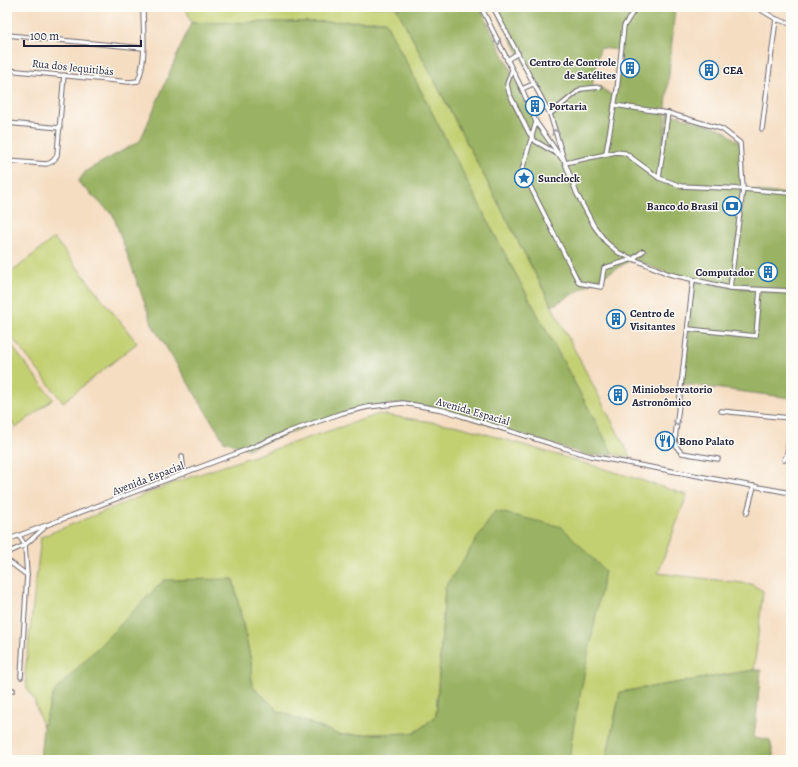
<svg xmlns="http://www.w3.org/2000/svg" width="798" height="767" font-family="Alegreya,serif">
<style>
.green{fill:#c3d072;stroke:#727956}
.forest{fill:#9ab264;stroke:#5e6a50;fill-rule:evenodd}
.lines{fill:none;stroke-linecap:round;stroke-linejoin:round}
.service-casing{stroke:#6c636a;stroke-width:5.5}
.service{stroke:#fff;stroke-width:3.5}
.oneway{stroke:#9c9ca7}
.labels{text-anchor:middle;stroke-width:3;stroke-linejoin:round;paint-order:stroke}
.poi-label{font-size:11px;font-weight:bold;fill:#22223b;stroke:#fdfcf7;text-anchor:start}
.street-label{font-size:11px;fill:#22223b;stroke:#fdfcf7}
</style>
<rect width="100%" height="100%" fill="#fdfcf7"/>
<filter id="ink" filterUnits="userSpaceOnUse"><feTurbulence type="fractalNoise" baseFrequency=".025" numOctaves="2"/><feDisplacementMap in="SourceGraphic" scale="8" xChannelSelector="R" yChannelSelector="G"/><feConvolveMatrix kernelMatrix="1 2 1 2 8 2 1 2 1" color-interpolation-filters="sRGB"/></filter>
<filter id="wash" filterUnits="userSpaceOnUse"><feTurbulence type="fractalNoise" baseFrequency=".012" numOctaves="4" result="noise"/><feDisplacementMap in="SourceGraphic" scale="16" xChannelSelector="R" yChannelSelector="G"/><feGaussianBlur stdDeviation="0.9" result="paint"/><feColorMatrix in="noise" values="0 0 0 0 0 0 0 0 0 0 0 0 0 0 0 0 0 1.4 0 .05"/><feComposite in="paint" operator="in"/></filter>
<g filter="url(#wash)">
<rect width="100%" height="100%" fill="#f5ddc1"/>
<!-- green -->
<g class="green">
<polygon points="186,7 396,7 631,458 613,454 499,243 385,21 191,23"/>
<polygon points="54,238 137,343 63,402 7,331 7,276"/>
<polygon points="11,345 53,399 16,428 7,416 7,347"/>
<polygon points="379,414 459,426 615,472 687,495 658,573 751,584 763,591 754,670 620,692 606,760 569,760 573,730 445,588 436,716 415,733 340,735 278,711 252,686 251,661 233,579 54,692 43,727 34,700 27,688 25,674 41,537 173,483"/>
</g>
<!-- forest -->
<g class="forest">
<path d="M396,7H480L536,122L565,162L550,114L494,7H675L661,162L668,113L722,129L740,143L743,189L734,261L745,190L791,194V291L731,287L669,274L633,259L552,306ZM622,35H623L614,97L600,87H592L600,48L619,50Z"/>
<polygon points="385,21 499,243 613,454 590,456 443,410 403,403 368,407 342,413 248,449 224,441 153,326 113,215 78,182 86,171 140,141 191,23"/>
<polygon points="694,281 731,288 791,293 791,398 683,384"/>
<polygon points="495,511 562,527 605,571 573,730 569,760 40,760 43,727 54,692 164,580 233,579 251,661 252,686 278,711 340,735 415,733 436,716 445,588"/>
<polygon points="754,670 761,670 754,738 770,740 774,757 772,760 606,760 620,692"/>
</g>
</g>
<g filter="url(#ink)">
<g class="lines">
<defs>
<g id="service">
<polyline points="481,7 522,89 536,122 562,159"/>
<polyline points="493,7 550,114 565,163 577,194 594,226 606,242 619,253 669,274 730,288 791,291"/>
<polyline points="750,7 758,8 776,19 791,24"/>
<polyline points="7,35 143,48"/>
<polyline points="507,60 518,53"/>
<path d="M7,70L129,82L138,81C147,58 143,31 143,7"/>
<polyline points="512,70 507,84 509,93 529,133 535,141 559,155"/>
<polyline points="522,89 533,84"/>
<polyline points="614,105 668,113 722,129 740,143 743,189 730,288"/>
<polyline points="550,114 581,89 600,87"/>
<polyline points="536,122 522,170 579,283 601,287 604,268 633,259 643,251"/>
<polyline points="7,123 60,128"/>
<polyline points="762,129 776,19"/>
<polyline points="606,153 617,90 624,26 636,7"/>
<path d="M7,161L46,164C52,163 55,160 57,155L64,75"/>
<polyline points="565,163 616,152 625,153 659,178 681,186 743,189 791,193"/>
<polyline points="659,178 668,113"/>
<path d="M693,280L675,439C676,446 677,449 682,453L718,459"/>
<polyline points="688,329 756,336 760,290"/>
<polyline points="721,411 790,418"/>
<polyline points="182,456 184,474"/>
<polyline points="784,460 787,455 791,413"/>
<polyline points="747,513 754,486"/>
<polyline points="19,536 25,545 27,575 21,677"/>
<polyline points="7,540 248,449 288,432 342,413 368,407 403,403 443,410 590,456 791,493"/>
<polyline points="7,553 25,545 44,528"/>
<polyline points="7,560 27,575"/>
<polyline points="7,689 13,690"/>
</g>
</defs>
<!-- service casing -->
<use href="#service" class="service-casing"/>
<!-- service -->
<use href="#service" class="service"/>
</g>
<!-- one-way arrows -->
<defs><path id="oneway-chevron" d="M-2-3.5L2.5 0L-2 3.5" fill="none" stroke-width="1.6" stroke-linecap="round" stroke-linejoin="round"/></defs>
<g class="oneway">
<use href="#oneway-chevron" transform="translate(498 42) rotate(63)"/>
<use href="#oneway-chevron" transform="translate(555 132) rotate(-106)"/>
<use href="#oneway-chevron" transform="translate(677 423) rotate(97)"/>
</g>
</g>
<!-- icons -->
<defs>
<symbol id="building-ring" viewBox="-11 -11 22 22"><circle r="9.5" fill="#fdfcf7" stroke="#1f6fb2" stroke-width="1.5"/><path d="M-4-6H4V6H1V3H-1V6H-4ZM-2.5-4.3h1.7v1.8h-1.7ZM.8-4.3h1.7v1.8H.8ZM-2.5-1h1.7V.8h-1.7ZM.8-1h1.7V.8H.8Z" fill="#1f6fb2"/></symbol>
<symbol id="sight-ring" viewBox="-11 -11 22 22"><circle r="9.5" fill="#fdfcf7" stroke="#1f6fb2" stroke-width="1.5"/><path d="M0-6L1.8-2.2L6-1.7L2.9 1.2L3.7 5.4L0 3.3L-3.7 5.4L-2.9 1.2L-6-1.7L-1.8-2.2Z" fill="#1f6fb2"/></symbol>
<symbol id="bank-ring" viewBox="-11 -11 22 22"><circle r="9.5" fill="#fdfcf7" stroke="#1f6fb2" stroke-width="1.5"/><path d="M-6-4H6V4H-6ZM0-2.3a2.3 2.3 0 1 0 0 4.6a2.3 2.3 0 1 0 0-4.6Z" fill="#1f6fb2"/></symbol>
<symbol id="restaurant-ring" viewBox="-11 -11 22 22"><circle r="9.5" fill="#fdfcf7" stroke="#1f6fb2" stroke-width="1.5"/><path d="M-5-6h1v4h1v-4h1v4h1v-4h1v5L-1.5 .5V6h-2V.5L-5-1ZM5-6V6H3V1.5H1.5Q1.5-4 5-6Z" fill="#1f6fb2"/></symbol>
</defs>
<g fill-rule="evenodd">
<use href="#building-ring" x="619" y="57" width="22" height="22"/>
<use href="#building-ring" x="698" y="59" width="22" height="22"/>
<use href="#building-ring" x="524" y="95" width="22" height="22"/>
<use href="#sight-ring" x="513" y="167" width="22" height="22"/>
<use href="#bank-ring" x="721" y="195" width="22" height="22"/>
<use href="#building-ring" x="757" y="261" width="22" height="22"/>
<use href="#building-ring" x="605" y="308" width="22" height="22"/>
<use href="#building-ring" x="607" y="384" width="22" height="22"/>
<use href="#restaurant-ring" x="654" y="430" width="22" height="22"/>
</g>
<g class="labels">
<!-- poi labels -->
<g class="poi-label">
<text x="616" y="66" text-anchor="end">Centro de Controle<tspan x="616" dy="13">de Satélites</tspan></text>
<text x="723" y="74">CEA</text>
<text x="549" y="110">Portaria</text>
<text x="538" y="182">Sunclock</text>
<text x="718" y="210" text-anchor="end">Banco do Brasil</text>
<text x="754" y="276" text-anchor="end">Computador</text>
<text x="630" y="317">Centro de<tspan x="630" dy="13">Visitantes</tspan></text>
<text x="632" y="393">Miniobservatorio<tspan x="632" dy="13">Astronômico</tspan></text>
<text x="679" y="445">Bono Palato</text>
</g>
<!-- street labels -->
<g class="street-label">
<text transform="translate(73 67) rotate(6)" y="4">Rua dos Jequitibás</text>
<text transform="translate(473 411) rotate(16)" y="4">Avenida Espacial</text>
<text transform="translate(148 478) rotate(-21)" y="4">Avenida Espacial</text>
</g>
</g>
<!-- margin -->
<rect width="798" height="767" fill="none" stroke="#fdfcf7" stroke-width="24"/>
<!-- scale -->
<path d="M24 40v6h117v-6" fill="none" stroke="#22223b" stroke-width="2"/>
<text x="30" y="40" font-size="12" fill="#22223b" stroke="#fdfcf7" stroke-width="3" paint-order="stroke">100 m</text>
</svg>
